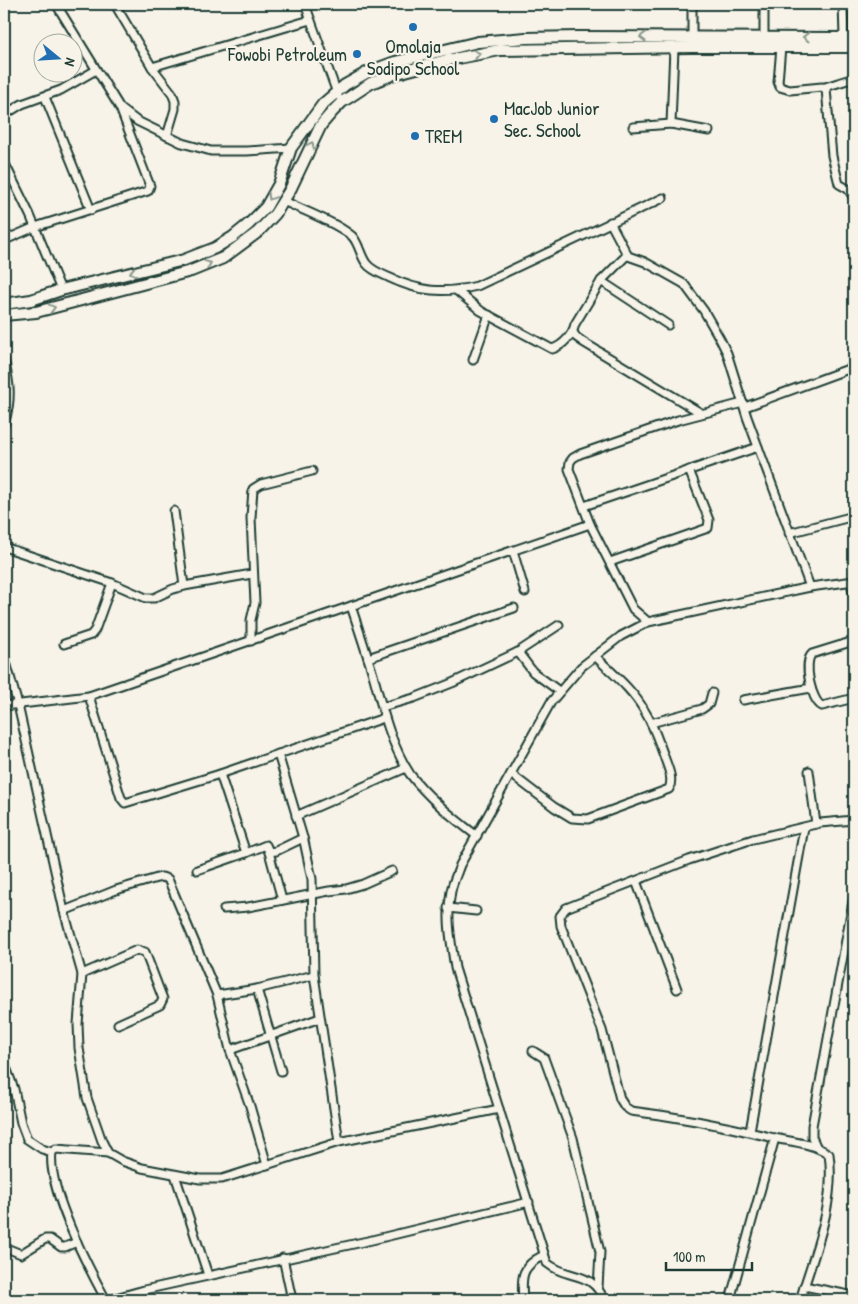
<svg xmlns="http://www.w3.org/2000/svg" width="858" height="1304" font-family="'Patrick Hand',sans-serif">
<style>
.lines{fill:none;stroke-linecap:round;stroke-linejoin:round}
.minor-casing{stroke:#1f3d34;stroke-width:11}
.secondary-casing{stroke:#1f3d34;stroke-width:14}
.minor{stroke:#f7f3e8;stroke-width:7}
.secondary{stroke:#f7f3e8;stroke-width:10}
.oneway{stroke:#8b988e}
.poi-dot{fill:#1f6fb2;stroke:#f7f3e8;stroke-width:2}
.labels{text-anchor:middle;stroke-width:4.5;stroke-linejoin:round;paint-order:stroke}
.poi-label{font-size:19px;fill:#1f3d34;stroke:#f7f3e8;text-anchor:start}
</style>
<rect width="100%" height="100%" fill="#f7f3e8"/>
<filter id="ink" filterUnits="userSpaceOnUse"><feTurbulence type="fractalNoise" baseFrequency=".02" numOctaves="2"/><feDisplacementMap in="SourceGraphic" scale="10" xChannelSelector="R" yChannelSelector="G"/><feConvolveMatrix kernelMatrix="1 2 1 2 8 2 1 2 1" color-interpolation-filters="sRGB"/></filter>
<g filter="url(#ink)">
<g class="lines">
<defs>
<g id="minor">
<polyline points="56,4 120,108 137,121 182,143 211,151 247,151 291,148"/>
<polyline points="305,4 338,96"/>
<polyline points="692,4 692,42"/>
<polyline points="843,4 844,37"/>
<polyline points="117,8 152,67 172,93 175,101 175,109 167,136"/>
<polyline points="764,38 764,4"/>
<polyline points="781,47 778,82 780,87 790,90 822,87 826,89 832,156 839,184 848,189 854,198"/>
<polyline points="152,67 310,20"/>
<polyline points="825,87 854,78"/>
<polyline points="45,97 91,210"/>
<polyline points="4,115 22,104 61,90 96,70"/>
<polyline points="671,124 674,48"/>
<polyline points="633,127 671,124 709,131"/>
<polyline points="4,162 30,215 61,290"/>
<path d="M284,201C306,212 333,221 352,236C359,243 360,255 366,263C370,269 381,274 388,277C419,292 443,294 477,286L663,198"/>
<polyline points="610,222 628,256 645,262 684,284 704,311 720,339 727,353 747,417 810,587"/>
<polyline points="5,240 35,227 148,191 150,186 120,108"/>
<polyline points="601,281 668,325"/>
<path d="M457,291L481,311L552,349C563,346 573,334 575,324L601,281L627,255"/>
<polyline points="573,332 576,337 583,342 701,413"/>
<path d="M4,359C10,384 12,399 4,425"/>
<polyline points="473,360 489,315"/>
<polyline points="745,407 854,367"/>
<polyline points="584,506 758,447"/>
<polyline points="174,511 184,586"/>
<polyline points="789,533 854,516"/>
<polyline points="4,547 112,583 146,598 154,598 173,589 184,586 252,574"/>
<polyline points="513,551 525,592"/>
<polyline points="610,562 708,528 709,520 689,470"/>
<polyline points="851,582 854,597"/>
<path d="M351,606C359,630 367,654 374,678C383,711 391,745 410,774C428,798 453,818 477,836"/>
<polyline points="648,622 633,609 590,524 569,469 570,462 573,458 580,454 678,420 743,403"/>
<polyline points="251,641 251,620 255,603 251,518 253,489 261,484 312,471"/>
<path d="M854,641L812,654C803,662 811,701 822,706L854,698"/>
<polyline points="64,644 91,635 95,630 112,583"/>
<polyline points="518,652 533,672 559,691"/>
<polyline points="4,655 18,705 64,911 82,974 78,1024 79,1048 87,1098 102,1141 108,1153 122,1161 142,1168 200,1179 222,1179 339,1142 499,1109"/>
<polyline points="368,658 514,608"/>
<polyline points="89,696 121,798 125,803 220,774 384,718"/>
<polyline points="743,700 811,688"/>
<polyline points="4,706 89,696 590,524"/>
<polyline points="382,707 414,698 452,683 518,652 559,625"/>
<polyline points="651,723 702,709 709,704 712,693"/>
<polyline points="278,754 304,841 312,879 314,975 339,1142"/>
<polyline points="809,771 816,824"/>
<polyline points="220,774 246,853"/>
<path d="M511,774L554,807L572,818L588,819L669,789C674,778 667,766 664,756C658,740 653,724 644,710C632,689 612,673 595,656"/>
<polyline points="296,816 406,768"/>
<polyline points="269,852 282,900"/>
<polyline points="197,870 246,853 266,845 269,852 276,851 303,838"/>
<polyline points="636,881 677,989"/>
<polyline points="448,908 476,911"/>
<polyline points="224,909 248,907 329,891 346,889 363,884 392,871"/>
<polyline points="64,911 116,890 157,878 162,877 168,879 217,995 230,1050 250,1106 267,1165"/>
<polyline points="82,974 137,950 145,952 163,999 160,1005 118,1024"/>
<polyline points="257,989 281,1071"/>
<polyline points="217,995 257,989 314,975"/>
<polyline points="230,1050 320,1018"/>
<polyline points="533,1051 544,1058 573,1138 600,1252 598,1288"/>
<polyline points="4,1062 14,1089 21,1123 27,1139 42,1149 52,1152"/>
<polyline points="750,1131 804,828"/>
<polyline points="816,1146 812,1137 812,1126 854,896"/>
<polyline points="175,1175 208,1275"/>
<polyline points="4,1247 21,1254 45,1239 50,1239 61,1247 65,1247 77,1242"/>
<polyline points="283,1258 291,1295 294,1300"/>
<polyline points="804,1286 854,1296"/>
<path d="M106,1300C88,1267 47,1188 52,1152L56,1149L108,1153"/>
<polyline points="108,1300 144,1290 372,1240 529,1202"/>
<polyline points="284,1300 291,1295"/>
<path d="M523,1300C521,1277 521,1266 544,1255"/>
<path d="M604,1300C591,1269 569,1281 547,1263L455,968C451,942 446,917 451,891C453,882 457,874 460,865L551,702L581,667L621,636L648,622L810,587L854,581"/>
<polyline points="730,1300 775,1138"/>
<path d="M800,1300C814,1254 836,1203 829,1154C812,1143 793,1142 774,1138C727,1126 680,1117 631,1111L625,1107L620,1099L602,1030L561,926L560,916L566,908L689,860L753,839L820,823L854,820"/>
</g>
<g id="secondary">
<polyline points="4,304 31,300 61,290 184,260 215,248 233,237 249,224 266,207 279,184 291,148 323,104 345,85 368,72 395,62 478,42 526,38 578,37 854,38"/>
<polyline points="4,315 36,312 191,271 223,258 258,232 275,214 290,190 321,125 333,111 342,102 371,83 394,74 443,61 500,50 692,47 854,47"/>
</g>
</defs>
<!-- minor casing -->
<use href="#minor" class="minor-casing"/>
<!-- secondary casing -->
<use href="#secondary" class="secondary-casing"/>
<!-- minor -->
<use href="#minor" class="minor"/>
<!-- secondary -->
<use href="#secondary" class="secondary"/>
</g>
<!-- one-way arrows -->
<defs><path id="oneway-chevron" d="M-2-3.5L2.5 0L-2 3.5" fill="none" stroke-width="1.6" stroke-linecap="round" stroke-linejoin="round" transform="scale(1.25)"/></defs>
<g class="oneway">
<use href="#oneway-chevron" transform="translate(643 37) rotate(-180)"/>
<use href="#oneway-chevron" transform="translate(806 37) rotate(-180)"/>
<use href="#oneway-chevron" transform="translate(477 54) rotate(-11)"/>
<use href="#oneway-chevron" transform="translate(311 145) rotate(-64)"/>
<use href="#oneway-chevron" transform="translate(271 197) rotate(121)"/>
<use href="#oneway-chevron" transform="translate(208 264) rotate(-22)"/>
<use href="#oneway-chevron" transform="translate(133 272) rotate(166)"/>
<use href="#oneway-chevron" transform="translate(52 308) rotate(-15)"/>
</g>
</g>
<!-- markers -->
<g class="poi-dot">
<circle cx="413" cy="27" r="5"/>
<circle cx="357" cy="54" r="5"/>
<circle cx="494" cy="119" r="5"/>
<circle cx="415" cy="136" r="5"/>
</g>
<g class="labels">
<!-- poi labels -->
<g class="poi-label">
<text x="413" y="53" text-anchor="middle">Omolaja<tspan x="413" dy="22">Sodipo School</tspan></text>
<text x="347" y="61" text-anchor="end">Fowobi Petroleum</text>
<text x="504" y="115">MacJob Junior<tspan x="504" dy="22">Sec. School</tspan></text>
<text x="425" y="143">TREM</text>
</g>
</g>
<!-- margin -->
<rect width="858" height="1304" fill="none" stroke="#f7f3e8" stroke-width="20"/>
<rect x="10" y="10" width="838" height="1284" fill="none" stroke="#1f3d34" stroke-width="2" filter="url(#ink)"/>
<!-- north arrow -->
<g transform="translate(58 58) rotate(108)"><circle r="24" fill="#f7f3e8" stroke="#a1aaa0"/>
<path d="M0-4L9 19L0 12L-9 19Z" fill="#1f6fb2"/>
<text y="-8" font-size="14" font-weight="bold" text-anchor="middle" fill="#1f3d34">N</text>
</g>
<!-- scale -->
<path d="M666 1262v8h86v-8" fill="none" stroke="#1f3d34" stroke-width="2.5"/>
<text x="673" y="1262" font-size="15" fill="#1f3d34" stroke="#f7f3e8" stroke-width="4" paint-order="stroke">100 m</text>
</svg>
